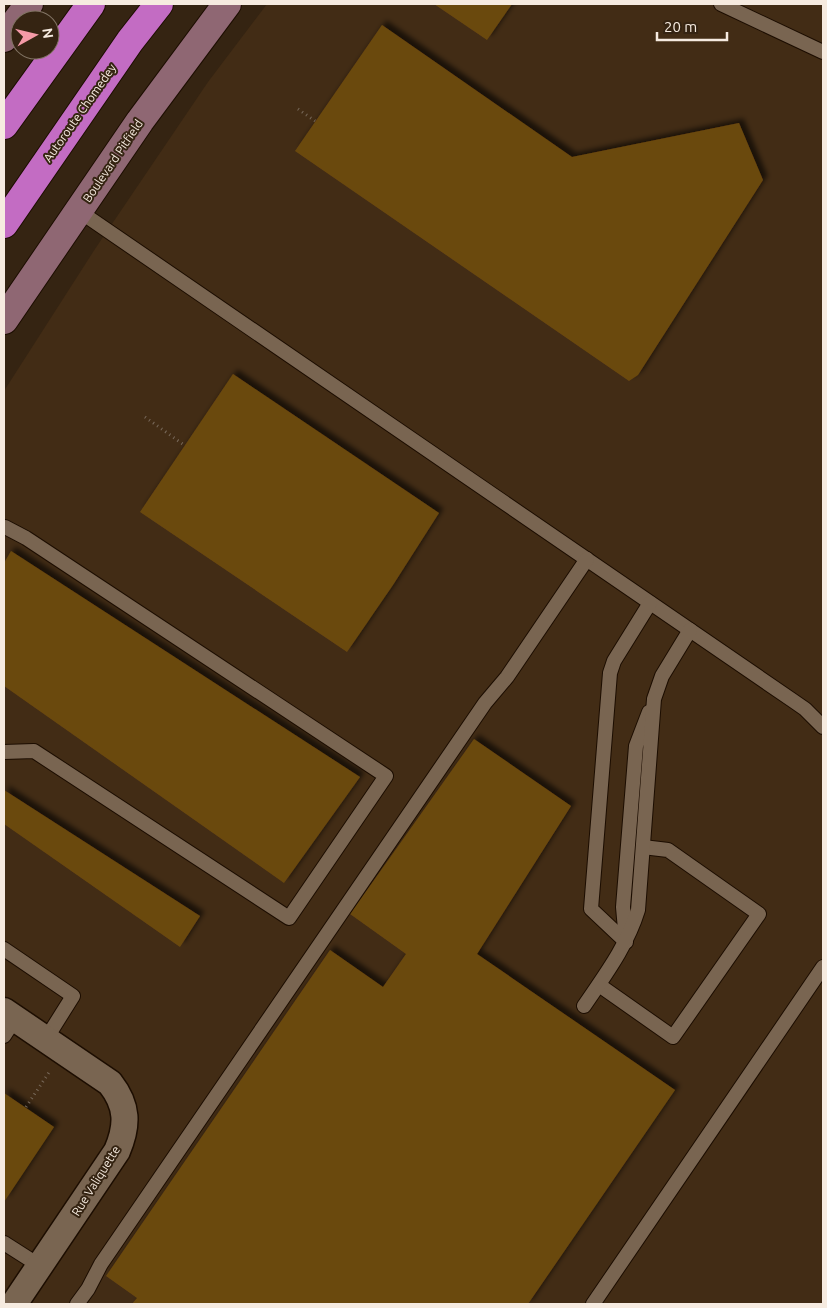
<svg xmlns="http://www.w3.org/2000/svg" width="827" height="1308" font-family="Ubuntu,sans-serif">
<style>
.built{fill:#422c15}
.building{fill:#6b4810;filter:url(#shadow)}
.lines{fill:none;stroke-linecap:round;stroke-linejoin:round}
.lane-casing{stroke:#1c0d00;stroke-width:16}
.street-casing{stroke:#1c0d00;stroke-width:29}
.secondary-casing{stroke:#1c0d00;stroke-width:30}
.highway-casing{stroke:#1c0d00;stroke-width:30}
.path{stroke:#796a5b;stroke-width:3;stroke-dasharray:1 4;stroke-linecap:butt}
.lane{stroke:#796551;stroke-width:14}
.street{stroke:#796551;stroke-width:26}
.secondary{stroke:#8f6773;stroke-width:28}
.highway{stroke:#c36cc3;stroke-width:28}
.labels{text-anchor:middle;stroke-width:4;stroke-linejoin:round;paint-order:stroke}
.street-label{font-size:12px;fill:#f6ebe0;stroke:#352412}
</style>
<defs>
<filter id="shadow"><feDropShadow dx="4.5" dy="-4.5" stdDeviation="2.5" flood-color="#0009"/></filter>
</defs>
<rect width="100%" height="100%" fill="#352412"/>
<!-- built -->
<polygon class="built" points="267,4 823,4 823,1304 4,1304 4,391 95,249 208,82"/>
<!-- building -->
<g class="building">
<polygon points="434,4 512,4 487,40"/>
<polygon points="382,25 572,157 739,123 763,180 638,375 629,381 295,151"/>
<polygon points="233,374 439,513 393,585 347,652 140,512"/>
<polygon points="11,551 360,777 284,883 4,686 4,563"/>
<polygon points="474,739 571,806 477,954 675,1090 528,1304 132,1304 137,1298 106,1276 330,950 383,987 406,954 350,914"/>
<polygon points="4,790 200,916 180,947 4,824"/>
<polygon points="4,1093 54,1127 4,1202"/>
</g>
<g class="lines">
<defs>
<g id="lane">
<polyline points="721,4 823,52"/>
<polyline points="79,211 792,700 805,709 823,727"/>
<polyline points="4,752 34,751 289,918 386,776 26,538 5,527"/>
<polyline points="626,940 623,907 636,746 649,712"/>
<polyline points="626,942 591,909 610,673 614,661 650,603"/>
<polyline points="4,949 73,996 46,1039"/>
<polyline points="599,985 673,1037 759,914 668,850 643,847"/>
<path d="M584,1006C605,975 627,946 638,910L654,699L662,676L690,630"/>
<polyline points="4,1036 15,1019"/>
<polyline points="4,1243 40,1266"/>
<polyline points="77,1304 88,1289 101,1264 485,703 507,677 587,559"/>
<polyline points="593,1304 823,967"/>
</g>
<path id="street" d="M4,1011L110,1083C128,1106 128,1125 117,1151L14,1304"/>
<g id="secondary">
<polyline points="4,38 29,4"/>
<polyline points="4,320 140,121 227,4"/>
</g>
<g id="highway">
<polyline points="4,125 91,4"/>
<polyline points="4,224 130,41 159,4"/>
</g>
</defs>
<!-- lane casing -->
<use href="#lane" class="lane-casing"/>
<!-- street casing -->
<use href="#street" class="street-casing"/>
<!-- secondary casing -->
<use href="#secondary" class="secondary-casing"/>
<!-- highway casing -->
<use href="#highway" class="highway-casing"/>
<!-- path -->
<g class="path">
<polyline points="298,109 315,121"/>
<polyline points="145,417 184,445"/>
<polyline points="26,1107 50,1071"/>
</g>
<!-- lane -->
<use href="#lane" class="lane"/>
<!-- street -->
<use href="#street" class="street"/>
<!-- secondary -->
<use href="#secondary" class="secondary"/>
<!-- highway -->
<use href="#highway" class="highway"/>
</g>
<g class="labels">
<!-- street labels -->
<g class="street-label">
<text transform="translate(80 113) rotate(-55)" y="4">Autoroute Chomedey</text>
<text transform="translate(113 161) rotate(-56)" y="4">Boulevard Pitfield</text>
<text transform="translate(96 1181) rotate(-58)" y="4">Rue Valiquette</text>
</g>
</g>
<!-- border -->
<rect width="827" height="1308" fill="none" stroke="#f6ebe0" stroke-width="10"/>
<!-- north arrow -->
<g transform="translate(35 35) rotate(82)"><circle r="24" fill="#352412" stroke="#827464"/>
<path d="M0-4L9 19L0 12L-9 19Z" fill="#f49aa7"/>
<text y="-8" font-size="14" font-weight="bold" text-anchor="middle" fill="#f6ebe0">N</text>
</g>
<!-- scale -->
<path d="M657 32v8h70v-8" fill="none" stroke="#f6ebe0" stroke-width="2.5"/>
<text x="664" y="32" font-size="15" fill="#f6ebe0" stroke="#352412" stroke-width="4" paint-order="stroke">20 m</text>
</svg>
